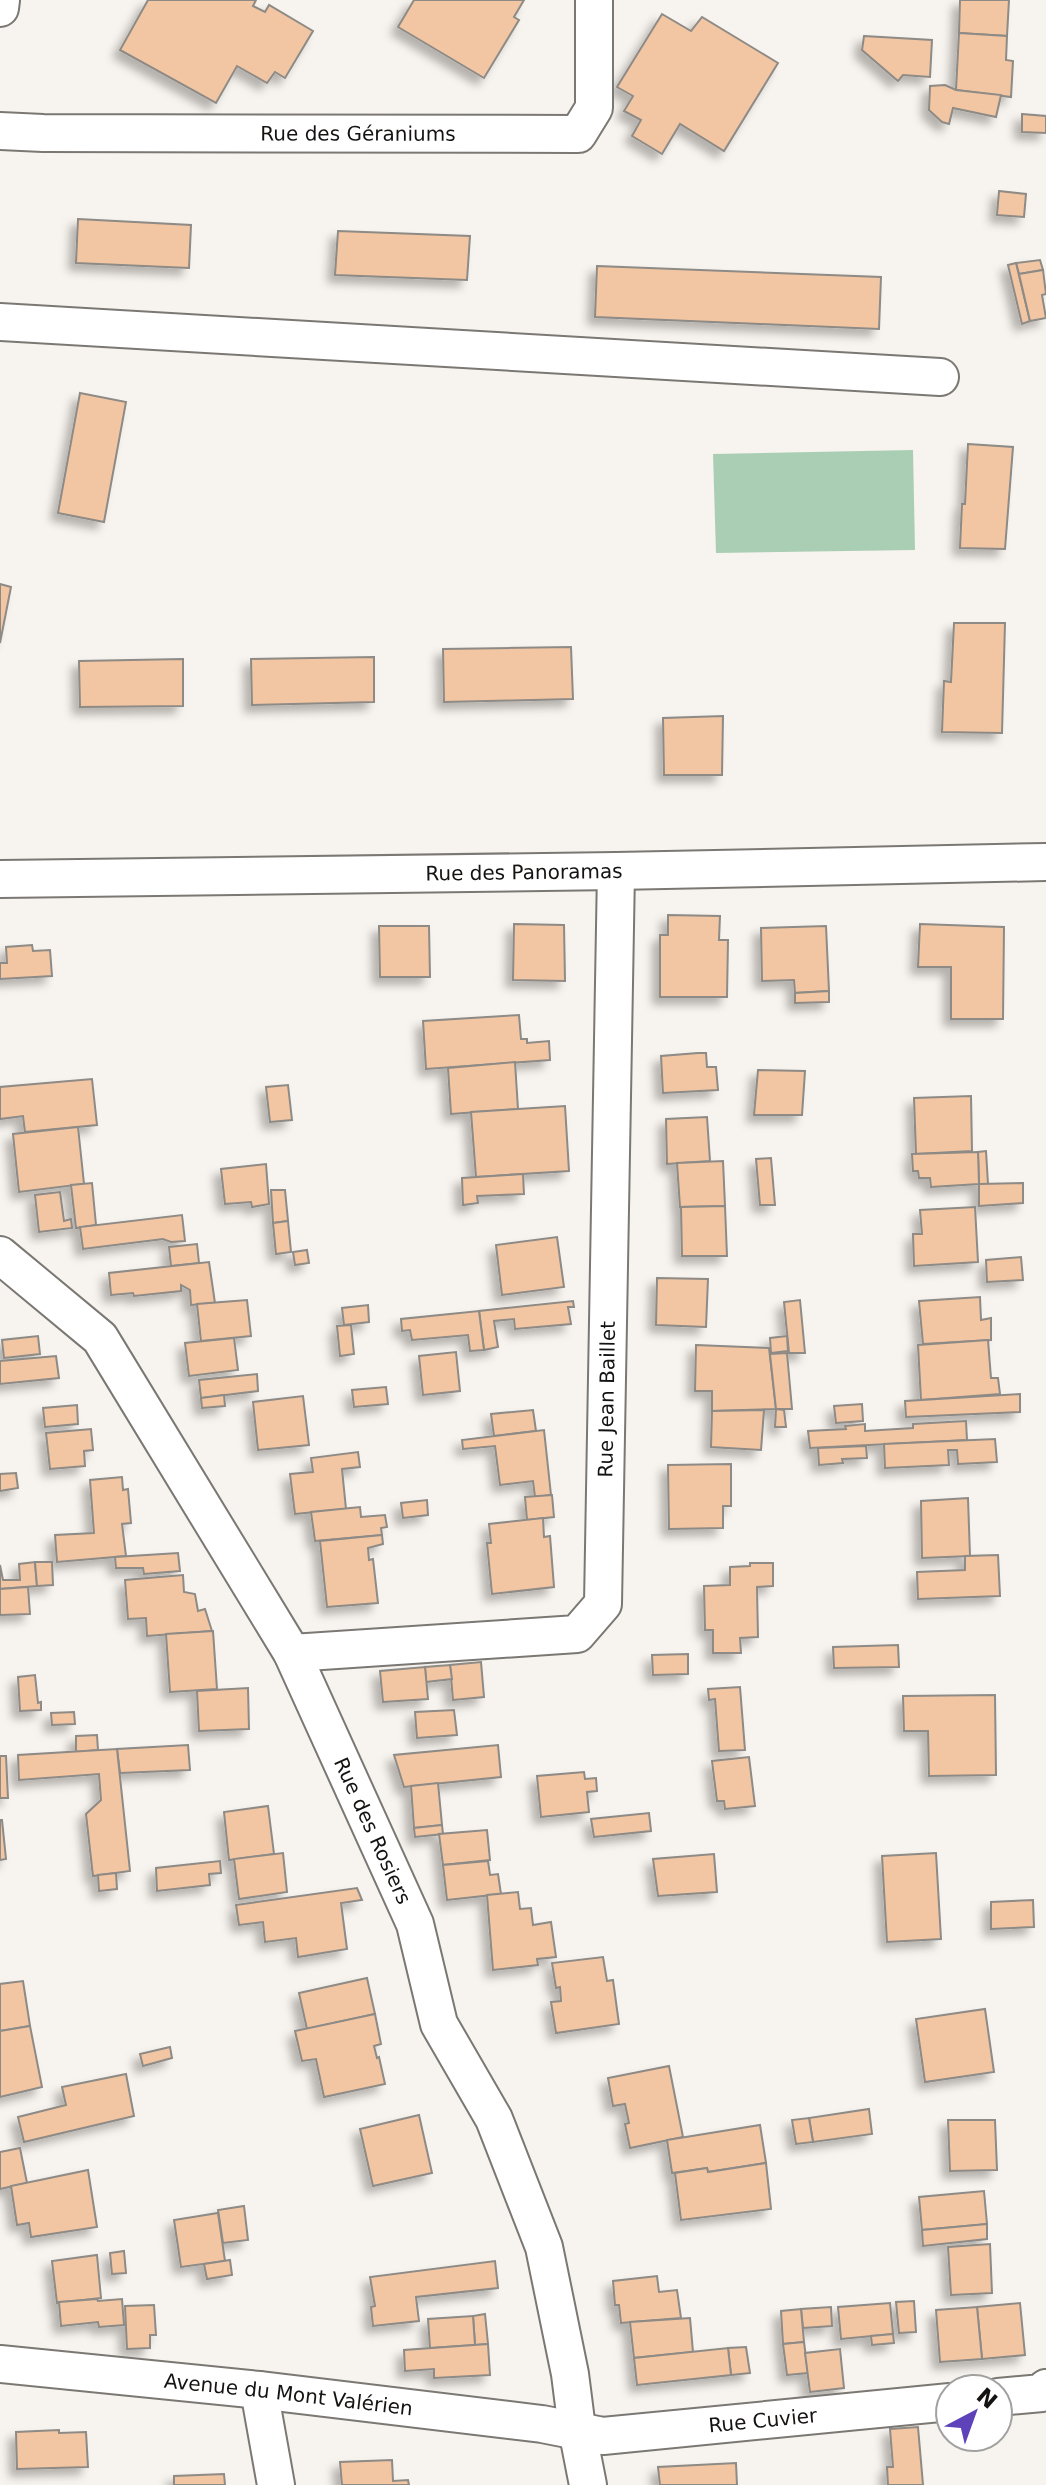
<svg xmlns="http://www.w3.org/2000/svg" width="1046" height="2485" font-family="'DejaVu Sans',sans-serif">
<style>
.green{fill:#aaceb4}
.building{fill:#f2c6a2;stroke:#8e8a86;stroke-width:2;filter:url(#shadow)}
.lines{fill:none;stroke-linecap:round;stroke-linejoin:round}
.street-casing{stroke:#7b7874;stroke-width:40}
.street{stroke:#fff;stroke-width:36}
.labels{text-anchor:middle;stroke-width:6;stroke-linejoin:round;paint-order:stroke}
.street-label{font-size:20px;fill:#151312;stroke:#fff}
</style>
<defs>
<filter id="shadow"><feDropShadow dx="-7" dy="7" stdDeviation="4" flood-color="#0004"/></filter>
</defs>
<rect width="100%" height="100%" fill="#f7f3ee"/>
<!-- green -->
<polygon class="green" points="913,450 915,550 716,553 713,454"/>
<!-- building -->
<g class="building">
<polygon points="148,0 256,0 253,6 265,12 269,5 313,31 285,78 275,72 267,83 237,66 216,103 120,50"/>
<polygon points="414,0 524,0 514,17 519,20 484,78 398,27"/>
<polygon points="960,0 1009,0 1007,36 959,33"/>
<polygon points="662,14 691,31 702,17 778,63 724,151 680,124 662,154 632,136 641,120 624,111 633,96 617,87"/>
<polygon points="959,33 1007,36 1006,60 1013,61 1011,97 956,90"/>
<polygon points="864,36 932,40 930,77 903,75 898,81 862,50"/>
<polygon points="945,85 956,90 1001,95 996,117 953,108 949,124 942,122 929,110 930,86"/>
<polygon points="1022,114 1046,116 1046,133 1022,132"/>
<polygon points="999,191 1026,194 1024,217 997,215"/>
<polygon points="78,219 191,225 189,268 76,263"/>
<polygon points="338,231 470,236 467,280 335,275"/>
<polygon points="1040,260 1043,270 1019,274 1016,263"/>
<polygon points="1016,263 1030,321 1022,324 1008,265"/>
<polygon points="597,266 881,277 879,329 595,317"/>
<polygon points="1043,270 1046,294 1042,295 1046,318 1030,321 1019,274"/>
<polygon points="80,393 126,402 104,522 58,513"/>
<polygon points="968,444 1013,447 1005,549 960,548 962,504 965,504"/>
<polygon points="0,584 11,587 0,643"/>
<polygon points="954,623 1005,623 1002,733 942,732 944,681 951,682"/>
<polygon points="571,647 573,699 444,702 443,649"/>
<polygon points="374,657 374,702 252,705 251,659"/>
<polygon points="183,659 183,706 80,707 79,661"/>
<polygon points="723,716 722,775 664,775 663,718"/>
<polygon points="668,915 720,916 719,940 728,940 727,997 660,997 660,935 668,935"/>
<polygon points="514,924 564,925 565,981 513,980"/>
<polygon points="920,924 1004,927 1003,1019 951,1019 951,967 918,967"/>
<polygon points="379,926 429,926 430,977 380,977"/>
<polygon points="826,926 829,991 795,993 794,980 762,981 761,928"/>
<polygon points="32,945 33,951 50,950 52,976 0,979 0,963 7,963 6,947"/>
<polygon points="829,991 829,1002 795,1003 795,993"/>
<polygon points="519,1015 521,1039 527,1039 527,1043 549,1041 550,1060 426,1069 423,1021"/>
<polygon points="698,1053 706,1053 707,1067 716,1067 718,1090 663,1093 661,1056"/>
<polygon points="515,1062 518,1109 451,1114 448,1068"/>
<polygon points="758,1070 805,1071 802,1115 754,1115"/>
<polygon points="92,1079 97,1125 25,1132 23,1116 0,1119 0,1087"/>
<polygon points="288,1085 292,1120 270,1122 266,1087"/>
<polygon points="971,1096 972,1151 916,1154 914,1098"/>
<polygon points="565,1106 569,1171 476,1177 471,1112"/>
<polygon points="707,1117 710,1161 667,1164 666,1119"/>
<polygon points="78,1127 84,1184 19,1192 13,1134"/>
<polygon points="986,1151 988,1184 979,1184 978,1152"/>
<polygon points="978,1152 979,1184 931,1187 930,1178 919,1178 918,1171 913,1171 912,1154"/>
<polygon points="771,1158 775,1205 760,1205 756,1159"/>
<polygon points="723,1161 725,1206 680,1207 677,1163"/>
<polygon points="266,1164 269,1204 252,1207 251,1202 225,1204 221,1169"/>
<polygon points="523,1174 524,1194 477,1196 478,1203 463,1205 462,1178"/>
<polygon points="92,1183 96,1225 76,1228 71,1185"/>
<polygon points="1023,1183 1023,1203 979,1206 979,1184"/>
<polygon points="271,1190 285,1190 288,1221 273,1223"/>
<polygon points="60,1192 64,1221 71,1219 72,1228 39,1232 35,1195"/>
<polygon points="725,1206 727,1256 682,1256 681,1207"/>
<polygon points="975,1207 978,1262 914,1266 913,1234 922,1234 920,1210"/>
<polygon points="182,1215 185,1241 171,1242 163,1239 83,1249 80,1227"/>
<polygon points="288,1221 291,1252 276,1254 273,1223"/>
<polygon points="557,1237 564,1287 502,1295 496,1245"/>
<polygon points="197,1244 199,1263 171,1266 169,1247"/>
<polygon points="307,1250 309,1263 295,1265 293,1252"/>
<polygon points="1021,1257 1023,1280 987,1282 986,1260"/>
<polygon points="209,1262 215,1303 191,1305 190,1290 181,1285 181,1291 134,1296 133,1293 111,1295 109,1273"/>
<polygon points="657,1278 708,1279 706,1327 656,1325"/>
<polygon points="980,1297 981,1320 991,1318 991,1340 923,1344 919,1301"/>
<polygon points="247,1300 251,1336 201,1341 197,1304"/>
<polygon points="800,1300 805,1353 789,1353 784,1302"/>
<polygon points="573,1301 574,1307 568,1307 571,1324 515,1329 514,1319 494,1321 498,1347 484,1350 479,1311"/>
<polygon points="368,1305 369,1322 344,1325 342,1308"/>
<polygon points="479,1311 484,1350 470,1351 468,1335 412,1340 410,1330 402,1331 401,1319"/>
<polygon points="351,1325 354,1354 340,1356 337,1326"/>
<polygon points="38,1336 40,1354 4,1358 2,1340"/>
<polygon points="787,1336 788,1351 771,1353 770,1338"/>
<polygon points="234,1338 238,1370 189,1376 185,1343"/>
<polygon points="988,1340 991,1378 998,1378 1000,1394 921,1400 918,1345"/>
<polygon points="696,1345 769,1348 776,1409 712,1411 712,1391 695,1391"/>
<polygon points="456,1352 460,1391 423,1395 419,1356"/>
<polygon points="787,1353 792,1409 776,1409 770,1354"/>
<polygon points="56,1356 59,1378 0,1384 0,1361"/>
<polygon points="257,1374 258,1391 201,1398 199,1380"/>
<polygon points="386,1387 388,1404 354,1407 352,1390"/>
<polygon points="1020,1394 1020,1412 906,1417 905,1401"/>
<polygon points="224,1395 225,1406 202,1408 201,1398"/>
<polygon points="303,1396 309,1445 258,1450 253,1402"/>
<polygon points="862,1404 863,1421 836,1423 834,1406"/>
<polygon points="77,1405 78,1424 45,1427 43,1408"/>
<polygon points="776,1409 784,1410 786,1427 775,1427"/>
<polygon points="533,1410 536,1431 494,1436 491,1414"/>
<polygon points="764,1410 761,1450 711,1447 712,1411"/>
<polygon points="966,1421 967,1440 810,1448 808,1431 846,1429 845,1426 865,1424 865,1431 913,1428 913,1424"/>
<polygon points="91,1429 93,1450 84,1451 85,1466 50,1469 46,1433"/>
<polygon points="544,1430 551,1495 535,1497 533,1481 500,1485 495,1446 463,1449 462,1440"/>
<polygon points="995,1439 997,1462 958,1464 957,1450 948,1450 949,1465 885,1468 884,1444"/>
<polygon points="866,1446 867,1458 842,1459 843,1463 819,1465 818,1448"/>
<polygon points="358,1452 360,1467 342,1469 346,1509 295,1514 290,1474 313,1472 311,1458"/>
<polygon points="731,1464 731,1506 723,1506 723,1528 669,1529 668,1465"/>
<polygon points="16,1473 18,1488 0,1491 0,1474"/>
<polygon points="122,1477 123,1490 128,1489 131,1523 122,1524 126,1556 57,1562 55,1535 94,1533 90,1480"/>
<polygon points="552,1495 554,1517 527,1520 525,1497"/>
<polygon points="968,1498 970,1556 922,1558 921,1501"/>
<polygon points="427,1500 428,1515 403,1518 401,1503"/>
<polygon points="360,1507 361,1517 385,1515 387,1527 381,1528 382,1535 315,1541 311,1512"/>
<polygon points="543,1518 544,1537 550,1536 554,1587 492,1594 487,1543 491,1543 489,1524"/>
<polygon points="382,1535 383,1544 368,1548 369,1560 373,1559 378,1603 327,1607 320,1541"/>
<polygon points="178,1553 180,1571 144,1574 143,1568 116,1568 115,1557"/>
<polygon points="998,1555 1000,1596 918,1599 917,1572 965,1570 965,1556"/>
<polygon points="35,1562 37,1586 0,1589 0,1565 3,1580 20,1580 19,1564"/>
<polygon points="35,1562 52,1562 53,1585 37,1586"/>
<polygon points="750,1563 773,1563 773,1586 757,1587 758,1637 740,1638 741,1653 713,1653 713,1630 705,1630 704,1586 730,1585 730,1567 750,1566"/>
<polygon points="183,1575 184,1592 195,1594 198,1611 205,1609 212,1631 147,1636 146,1618 128,1619 125,1580"/>
<polygon points="28,1587 30,1614 0,1615 0,1589"/>
<polygon points="213,1631 217,1689 170,1692 166,1634"/>
<polygon points="898,1645 899,1667 834,1668 833,1647"/>
<polygon points="688,1654 688,1674 653,1675 652,1655"/>
<polygon points="481,1662 484,1697 453,1700 450,1665"/>
<polygon points="450,1665 452,1679 426,1682 425,1667"/>
<polygon points="425,1667 428,1699 383,1702 380,1671"/>
<polygon points="35,1675 38,1703 41,1702 41,1710 20,1711 18,1677"/>
<polygon points="740,1687 745,1750 719,1751 715,1699 709,1700 708,1689"/>
<polygon points="248,1688 249,1729 199,1731 197,1691"/>
<polygon points="995,1695 996,1775 929,1776 928,1731 904,1731 903,1696"/>
<polygon points="454,1710 457,1735 417,1738 415,1712"/>
<polygon points="74,1712 75,1724 52,1725 51,1713"/>
<polygon points="97,1735 98,1750 76,1752 76,1736"/>
<polygon points="188,1745 190,1770 120,1773 117,1749"/>
<polygon points="498,1745 501,1777 404,1787 394,1755"/>
<polygon points="117,1749 130,1871 93,1876 86,1814 101,1800 99,1774 19,1780 18,1755"/>
<polygon points="0,1756 6,1756 8,1798 0,1798"/>
<polygon points="749,1757 755,1806 725,1809 724,1801 717,1801 712,1761"/>
<polygon points="584,1772 585,1779 596,1778 597,1791 587,1792 589,1812 541,1817 537,1776"/>
<polygon points="438,1783 442,1825 414,1828 411,1786"/>
<polygon points="268,1806 274,1854 229,1860 224,1812"/>
<polygon points="649,1813 651,1831 594,1837 591,1819"/>
<polygon points="0,1820 2,1820 6,1859 0,1860"/>
<polygon points="442,1825 443,1834 415,1837 414,1828"/>
<polygon points="487,1830 490,1860 443,1865 439,1834"/>
<polygon points="283,1853 287,1892 239,1899 234,1859"/>
<polygon points="936,1853 941,1939 887,1942 882,1856"/>
<polygon points="714,1854 717,1892 658,1896 653,1859"/>
<polygon points="220,1861 221,1873 209,1874 210,1885 157,1891 156,1868"/>
<polygon points="488,1861 490,1875 498,1874 501,1894 447,1900 443,1865"/>
<polygon points="116,1873 117,1889 99,1891 98,1875"/>
<polygon points="357,1888 362,1900 341,1903 347,1949 298,1957 296,1938 265,1942 263,1922 239,1925 236,1905"/>
<polygon points="518,1892 520,1909 531,1908 533,1925 551,1922 556,1957 537,1959 538,1965 493,1970 487,1895"/>
<polygon points="1033,1900 1034,1927 991,1929 991,1902"/>
<polygon points="603,1957 607,1981 613,1980 619,2024 556,2033 551,2002 561,2001 560,1987 556,1988 552,1963"/>
<polygon points="367,1978 375,2014 307,2029 299,1993"/>
<polygon points="23,1981 30,2026 0,2031 0,1984"/>
<polygon points="985,2009 994,2072 925,2082 916,2019"/>
<polygon points="375,2014 381,2044 374,2046 377,2058 379,2057 385,2084 324,2097 316,2059 302,2061 295,2031"/>
<polygon points="30,2026 42,2087 0,2097 0,2031"/>
<polygon points="170,2047 172,2058 143,2066 140,2054"/>
<polygon points="669,2066 683,2137 630,2148 625,2124 629,2123 625,2104 613,2106 608,2078"/>
<polygon points="126,2074 134,2116 24,2142 18,2117 66,2105 62,2087"/>
<polygon points="869,2109 872,2134 813,2142 809,2118"/>
<polygon points="419,2115 432,2173 373,2186 360,2129"/>
<polygon points="809,2118 813,2142 796,2144 792,2120"/>
<polygon points="948,2120 995,2120 997,2170 950,2171"/>
<polygon points="760,2125 766,2163 708,2172 707,2168 672,2173 667,2140"/>
<polygon points="20,2148 27,2183 0,2189 0,2152"/>
<polygon points="766,2163 771,2209 681,2220 675,2173 707,2168 708,2172"/>
<polygon points="88,2170 97,2227 31,2237 29,2223 17,2225 11,2186"/>
<polygon points="984,2191 987,2224 922,2230 919,2197"/>
<polygon points="244,2206 248,2240 223,2243 218,2210"/>
<polygon points="218,2213 225,2261 181,2267 174,2220"/>
<polygon points="987,2224 987,2239 923,2246 922,2230"/>
<polygon points="990,2244 992,2293 951,2295 948,2247"/>
<polygon points="124,2251 126,2273 112,2274 110,2253"/>
<polygon points="97,2255 101,2298 57,2303 52,2261"/>
<polygon points="230,2260 232,2275 207,2279 204,2264"/>
<polygon points="495,2261 498,2288 416,2297 419,2321 373,2326 371,2307 375,2306 370,2277"/>
<polygon points="657,2276 659,2292 677,2290 681,2318 621,2323 619,2305 615,2305 613,2281"/>
<polygon points="97,2299 98,2301 122,2299 124,2325 99,2327 98,2322 61,2326 59,2302"/>
<polygon points="914,2301 916,2332 899,2333 896,2302"/>
<polygon points="890,2303 893,2334 841,2339 838,2307"/>
<polygon points="1020,2303 1025,2355 982,2359 977,2307"/>
<polygon points="154,2305 156,2335 150,2335 150,2348 127,2349 125,2306"/>
<polygon points="831,2307 832,2326 803,2328 801,2309"/>
<polygon points="977,2307 982,2359 940,2362 936,2310"/>
<polygon points="801,2309 804,2342 783,2344 781,2311"/>
<polygon points="485,2314 488,2344 475,2345 473,2316"/>
<polygon points="473,2316 475,2345 430,2348 428,2319"/>
<polygon points="690,2318 693,2352 634,2358 630,2322"/>
<polygon points="893,2334 894,2343 872,2345 871,2336"/>
<polygon points="804,2342 808,2373 787,2375 783,2344"/>
<polygon points="488,2344 490,2375 434,2378 434,2369 405,2371 404,2350"/>
<polygon points="746,2347 750,2373 731,2375 728,2348"/>
<polygon points="728,2348 731,2375 637,2385 634,2358"/>
<polygon points="840,2349 844,2388 810,2392 805,2353"/>
<polygon points="918,2427 923,2485 888,2485 887,2467 893,2467 890,2429"/>
<polygon points="59,2430 59,2433 86,2432 88,2467 17,2469 16,2432"/>
<polygon points="392,2460 393,2481 408,2480 409,2485 342,2485 340,2462"/>
<polygon points="736,2463 737,2485 660,2485 658,2467"/>
<polygon points="224,2474 225,2485 174,2485 174,2476"/>
</g>
<g class="lines">
<defs>
<g id="street">
<polyline points="0,8 1,0"/>
<path id="s1" d="M0,131L43,133L578,134L594,108V0"/>
<polyline points="0,322 940,377"/>
<path id="s2" d="M0,879L616,871L1046,862"/>
<path id="s3" d="M0,1255L100,1338L292,1653L415,1924L439,2024L494,2119L544,2247L570,2374L577,2429L588,2485"/>
<path id="s4" d="M292,1653L577,1634L603,1604L616,871"/>
<path id="s5" d="M0,2364L259,2390L542,2424L603,2436L950,2402"/>
<polyline points="259,2390 276,2485"/>
<polyline points="998,2397 1042,2393 1046,2388"/>
</g>
</defs>
<!-- street casing -->
<use href="#street" class="street-casing"/>
<!-- street -->
<use href="#street" class="street"/>
</g>
<g class="labels">
<!-- street labels -->
<g class="street-label">
<text dy="7" stroke="none"><textPath href="#s1" startOffset="358">Rue des Géraniums</textPath></text>
<text dy="7" stroke="none"><textPath href="#s2" startOffset="524">Rue des Panoramas</textPath></text>
<text dy="7" stroke="none"><textPath href="#s4" startOffset="530">Rue Jean Baillet</textPath></text>
<text dy="7" stroke="none"><textPath href="#s3" startOffset="694">Rue des Rosiers</textPath></text>
<text dy="7" stroke="none"><textPath href="#s5" startOffset="290">Avenue du Mont Valérien</textPath></text>
<text dy="7" stroke="none"><textPath href="#s5" startOffset="768">Rue Cuvier</textPath></text>
</g>
</g>
<!-- north arrow -->
<g transform="translate(974 2413) rotate(41)"><circle r="38" fill="#ffffff" stroke="#a1a1a0" stroke-width="2"/>
<path d="M0-6L14 30L0 20L-14 30Z" fill="#5d42ba"/>
<text y="-12" font-size="22" font-weight="bold" text-anchor="middle" fill="#151312">N</text>
</g>
</svg>
